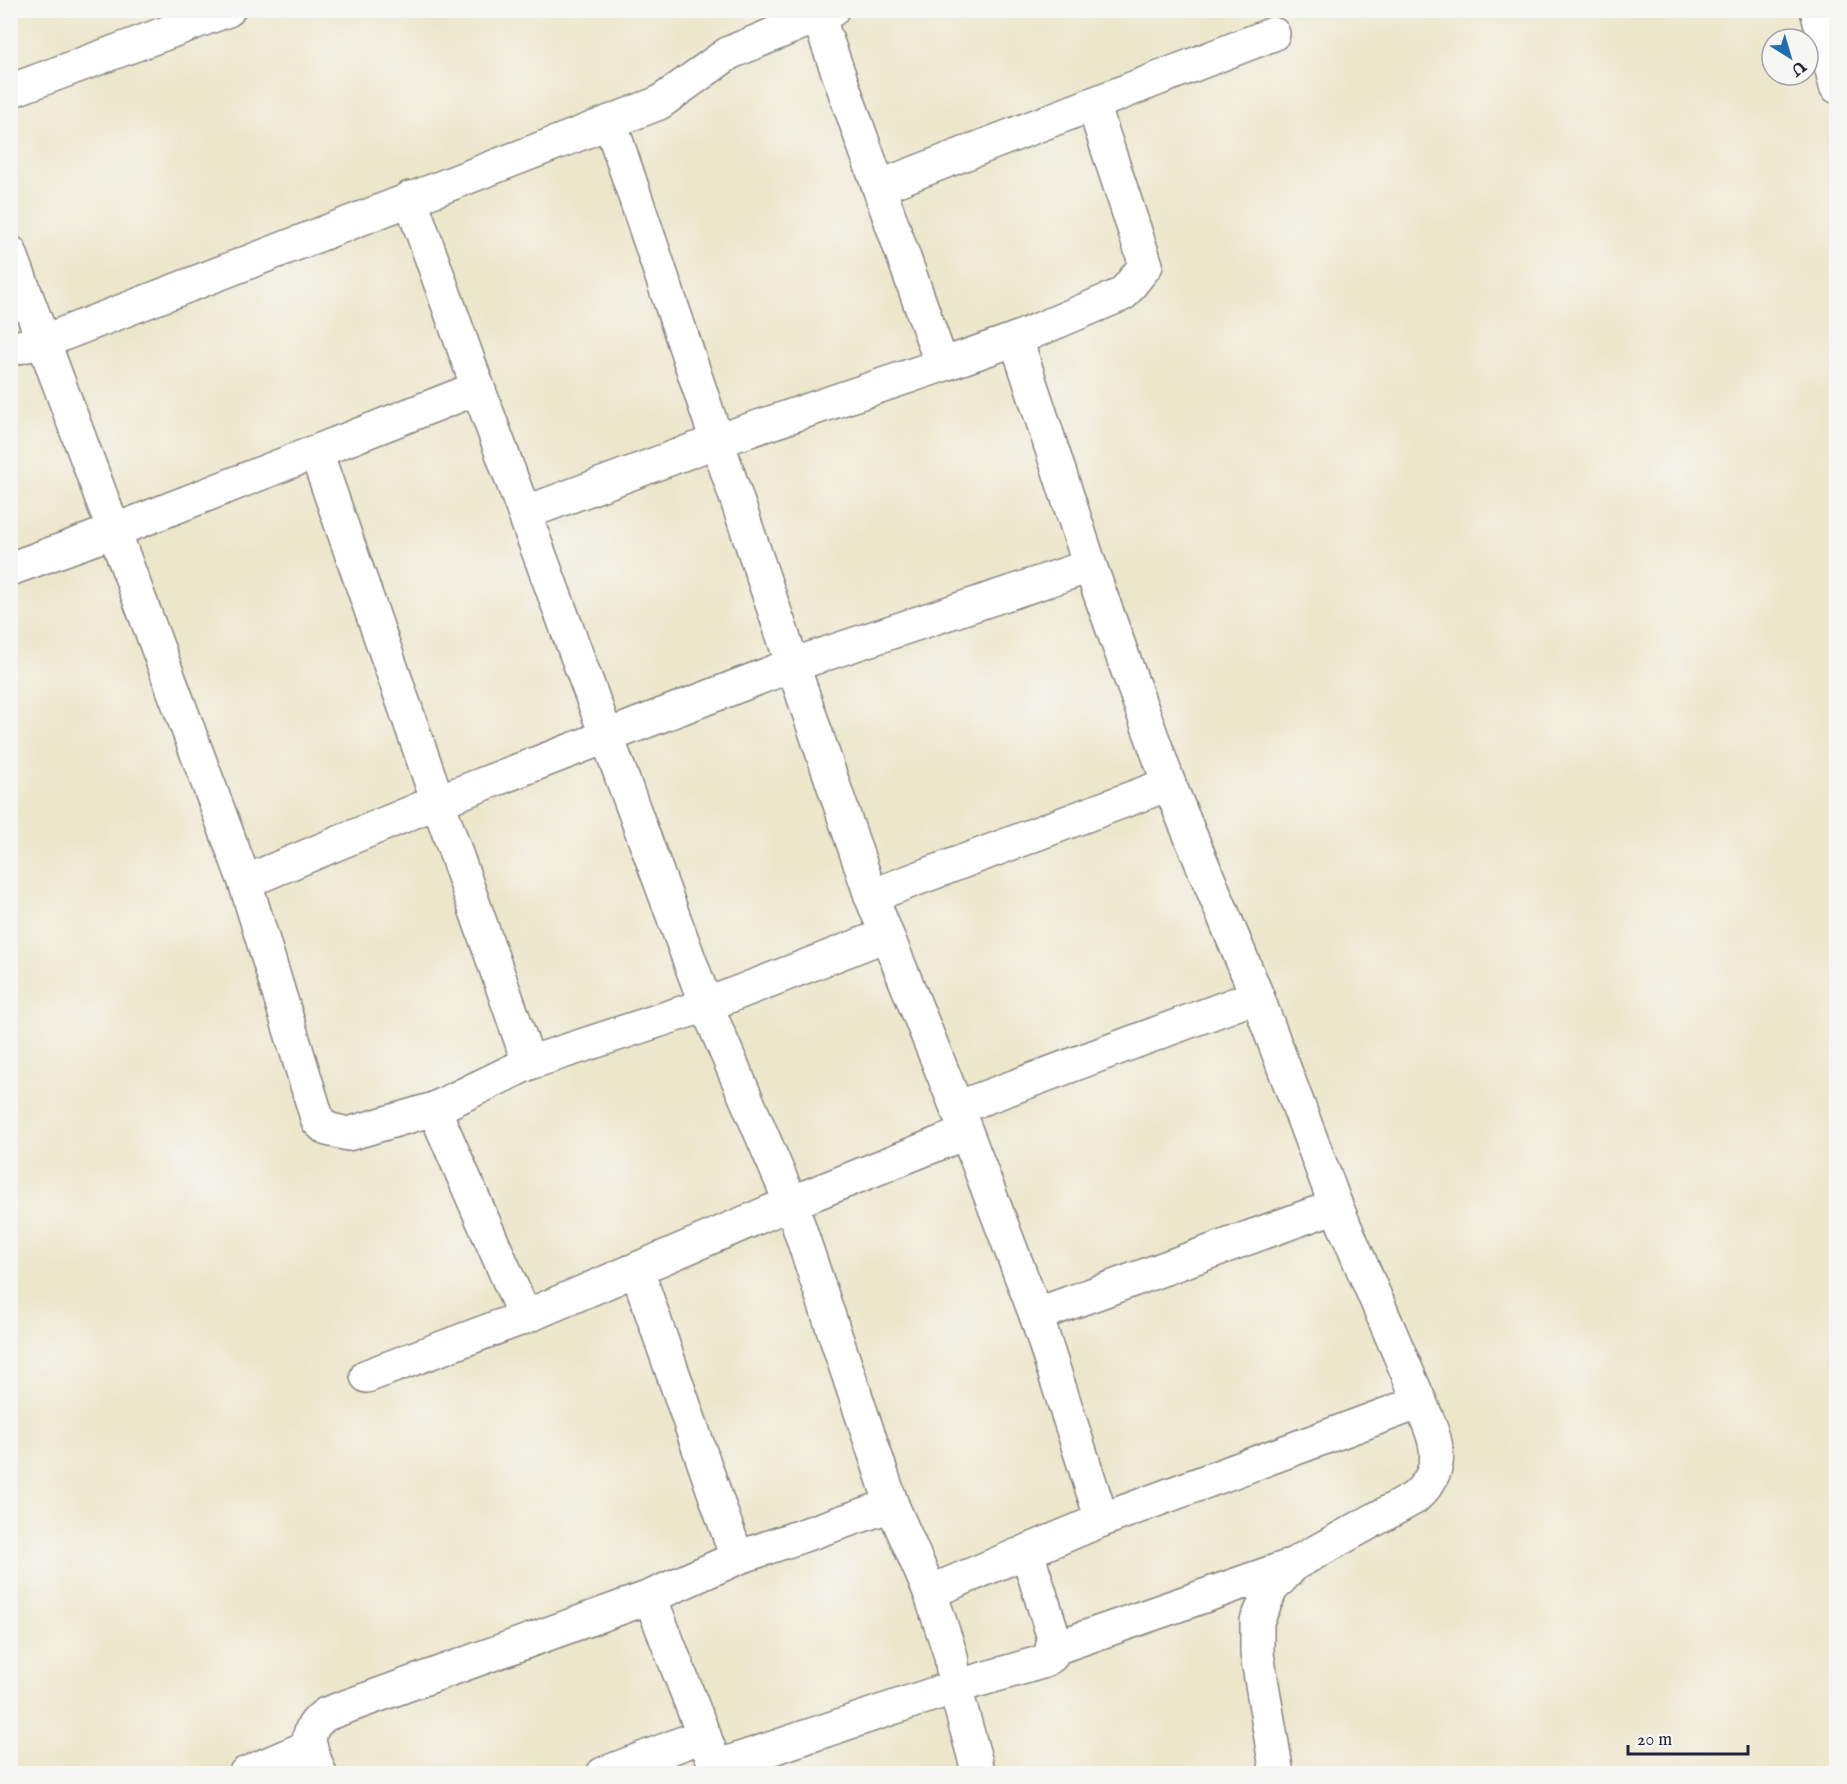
<svg xmlns="http://www.w3.org/2000/svg" width="1847" height="1784" font-family="'IM FELL English',serif">
<style>
.lines{fill:none;stroke-linecap:round;stroke-linejoin:round}
.minor-casing{stroke:#878482;stroke-width:36}
.minor{stroke:#fff;stroke-width:33}
</style>
<rect width="100%" height="100%" fill="#f6f6f2"/>
<filter id="ink" filterUnits="userSpaceOnUse"><feTurbulence type="fractalNoise" baseFrequency=".0167" numOctaves="2"/><feDisplacementMap in="SourceGraphic" scale="12" xChannelSelector="R" yChannelSelector="G"/><feConvolveMatrix kernelMatrix="1 2 1 2 8 2 1 2 1" color-interpolation-filters="sRGB"/></filter>
<filter id="wash" filterUnits="userSpaceOnUse"><feTurbulence type="fractalNoise" baseFrequency=".008" numOctaves="4" result="noise"/><feDisplacementMap in="SourceGraphic" scale="24" xChannelSelector="R" yChannelSelector="G"/><feGaussianBlur stdDeviation="1.35" result="paint"/><feColorMatrix in="noise" values="0 0 0 0 0 0 0 0 0 0 0 0 0 0 0 0 0 1.4 0 .05"/><feComposite in="paint" operator="in"/></filter>
<g filter="url(#wash)">
<rect width="100%" height="100%" fill="#ece6ca"/>
</g>
<g filter="url(#ink)">
<g class="lines">
<defs>
<g id="minor">
<polyline points="832,10 818,16 942,365 1016,339 1090,566 1169,784 1257,996 1336,1206 1420,1402 1102,1520 930,1592"/>
<polyline points="1817,10 1836,86"/>
<polyline points="10,91 228,10"/>
<polyline points="879,187 1273,34"/>
<polyline points="410,198 478,388"/>
<polyline points="10,252 114,531 10,569"/>
<polyline points="1016,339 1123,294 1146,265 1093,104"/>
<polyline points="10,349 45,341 659,103 729,53 818,16 817,10"/>
<polyline points="942,365 717,441 871,896 957,1108 1036,1315 1102,1520"/>
<polyline points="316,452 529,1063 706,1005 886,935"/>
<polyline points="525,513 717,441 610,122"/>
<polyline points="245,882 439,801 792,665 1090,566"/>
<polyline points="871,896 1169,784"/>
<polyline points="957,1108 1257,996"/>
<polyline points="434,1109 529,1063"/>
<polyline points="1036,1315 1336,1206"/>
<polyline points="525,1317 791,1203 965,1133"/>
<polyline points="367,1376 525,1317 434,1109 348,1134 327,1129 318,1121 245,882 114,531 478,388 706,1005 791,1203 892,1505 930,1592 951,1656 955,1687 716,1767 719,1774"/>
<polyline points="737,1558 892,1505"/>
<polyline points="650,1597 716,1767"/>
<polyline points="1052,1649 1293,1565"/>
<polyline points="245,1774 310,1746"/>
<path d="M320,1774C310,1747 300,1733 326,1714L650,1597L737,1558L637,1270"/>
<polyline points="603,1774 704,1735"/>
<polyline points="979,1774 955,1687 1042,1662 1051,1656 1054,1638 1027,1552"/>
<path d="M1277,1774L1257,1654V1621L1271,1589L1294,1564L1414,1498C1450,1467 1436,1440 1420,1402"/>
</g>
</defs>
<!-- minor casing -->
<use href="#minor" class="minor-casing"/>
<!-- minor -->
<use href="#minor" class="minor"/>
</g>
</g>
<!-- margin -->
<rect width="1847" height="1784" fill="none" stroke="#f6f6f2" stroke-width="36"/>
<!-- north arrow -->
<g transform="translate(1790 57) rotate(143)"><circle r="28" fill="#f6f6f2" stroke="#a1a1a9" stroke-width="1.5"/>
<path d="M0-4.5L10 22L0 15L-10 22Z" fill="#1f6fb2"/>
<text y="-9" font-size="16" font-weight="bold" text-anchor="middle" fill="#22223b">U</text>
</g>
<!-- scale -->
<path d="M1628 1745v9h120v-9" fill="none" stroke="#22223b" stroke-width="3"/>
<text x="1637" y="1745" font-size="18" fill="#22223b" stroke="#f6f6f2" stroke-width="4.5" paint-order="stroke">20 m</text>
</svg>
